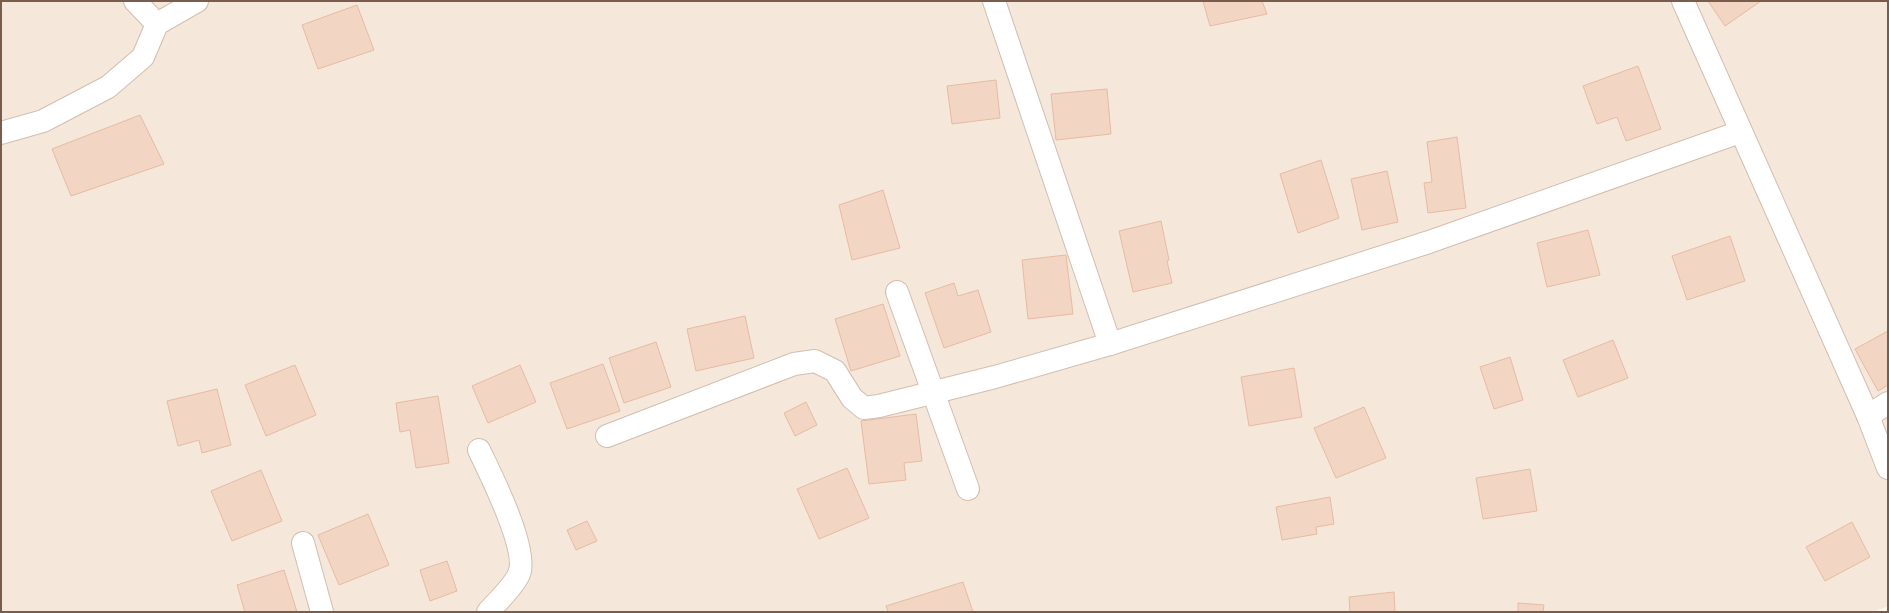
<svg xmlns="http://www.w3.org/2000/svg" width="1889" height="613" font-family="Roboto,sans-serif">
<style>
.residential{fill:#f5e8da}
.building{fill:#f3d5c3;stroke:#e6bba3}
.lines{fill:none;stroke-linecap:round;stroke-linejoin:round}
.minor-casing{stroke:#d1beb0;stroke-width:24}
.minor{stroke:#fff;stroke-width:22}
</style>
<rect width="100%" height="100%" fill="#fdf6ec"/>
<!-- residential -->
<polygon class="residential" points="1,1 1888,1 1888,606 1873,612 1,612"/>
<!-- building -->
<g class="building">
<polygon points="1203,1 1262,1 1267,14 1210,26"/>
<polygon points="1708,1 1761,1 1725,26"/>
<polygon points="357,5 374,50 318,69 302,25"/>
<polygon points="1638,66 1661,129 1626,141 1617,117 1597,124 1583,86"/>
<polygon points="996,80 1000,118 952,124 947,86"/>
<polygon points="1107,89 1111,134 1056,140 1051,94"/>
<polygon points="140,115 164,164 71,196 52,149"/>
<polygon points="1457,137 1466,208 1428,213 1424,183 1432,182 1427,142"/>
<polygon points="1321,160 1339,218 1298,233 1280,174"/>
<polygon points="1387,171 1398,222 1362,230 1351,179"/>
<polygon points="883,190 900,248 852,260 839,205"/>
<polygon points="1161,221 1169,260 1167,261 1172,283 1133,292 1119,231"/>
<polygon points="1588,230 1600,275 1547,287 1537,243"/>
<polygon points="1730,236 1745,281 1687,300 1672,256"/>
<polygon points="1066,255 1073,314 1028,319 1022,260"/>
<polygon points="954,283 958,296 978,290 991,332 944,348 925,293"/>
<polygon points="883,304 900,356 851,371 835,319"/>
<polygon points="745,316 754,358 696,371 687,329"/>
<polygon points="1888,331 1888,385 1878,391 1855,349"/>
<polygon points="1613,340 1628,378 1578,397 1563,360"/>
<polygon points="656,342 671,387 624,403 609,358"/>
<polygon points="1510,357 1523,400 1494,409 1480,367"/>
<polygon points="603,364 620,411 567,429 550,383"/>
<polygon points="295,365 316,415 266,436 245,385"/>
<polygon points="520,365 536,402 488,423 472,386"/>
<polygon points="1294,368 1302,417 1249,426 1241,377"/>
<polygon points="217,389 231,445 202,453 199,440 178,446 167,401"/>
<polygon points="438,396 449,463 416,468 410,430 400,432 396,403"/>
<polygon points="806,402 817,425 795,436 784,413"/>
<polygon points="1364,407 1386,458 1336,478 1314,428"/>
<polygon points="916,414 922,461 904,463 906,480 869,484 861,421"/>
<polygon points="847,468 869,518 819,539 797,489"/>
<polygon points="1530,469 1537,511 1483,519 1476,478"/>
<polygon points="261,470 282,521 232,541 211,491"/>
<polygon points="1330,497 1334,524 1316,527 1317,534 1282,540 1276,507"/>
<polygon points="368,514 389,565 339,585 318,535"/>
<polygon points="587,521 597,541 576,550 567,530"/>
<polygon points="1852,522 1870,557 1825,581 1806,547"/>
<polygon points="447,561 457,591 430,601 420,570"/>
<polygon points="284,570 297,612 245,612 237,585"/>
<polygon points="963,582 973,612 888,612 886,606"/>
<polygon points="1394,592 1395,612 1350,612 1349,597"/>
<polygon points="1518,603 1544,605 1543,612 1518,612"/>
</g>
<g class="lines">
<defs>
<g id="minor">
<polyline points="135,1 157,24"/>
<polyline points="994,1 1110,344"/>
<polyline points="1683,1 1868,416 1888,468"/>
<polyline points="1,133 43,121 108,87 143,57 157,24 197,1"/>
<polyline points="897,292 968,489"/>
<polyline points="1868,416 1888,403"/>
<polyline points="607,436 794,364 815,361 835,371 852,398 864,408 879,406 995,377 1110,344 1429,242 1740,132"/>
<path d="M479,450C490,473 529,550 519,574C514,586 497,602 488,612"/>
<polyline points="303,543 322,612"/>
</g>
</defs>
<!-- minor casing -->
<use href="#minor" class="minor-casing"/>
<!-- minor -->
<use href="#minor" class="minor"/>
</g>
<!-- border -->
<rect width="1889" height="613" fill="none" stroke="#7a5c4d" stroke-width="4"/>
</svg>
